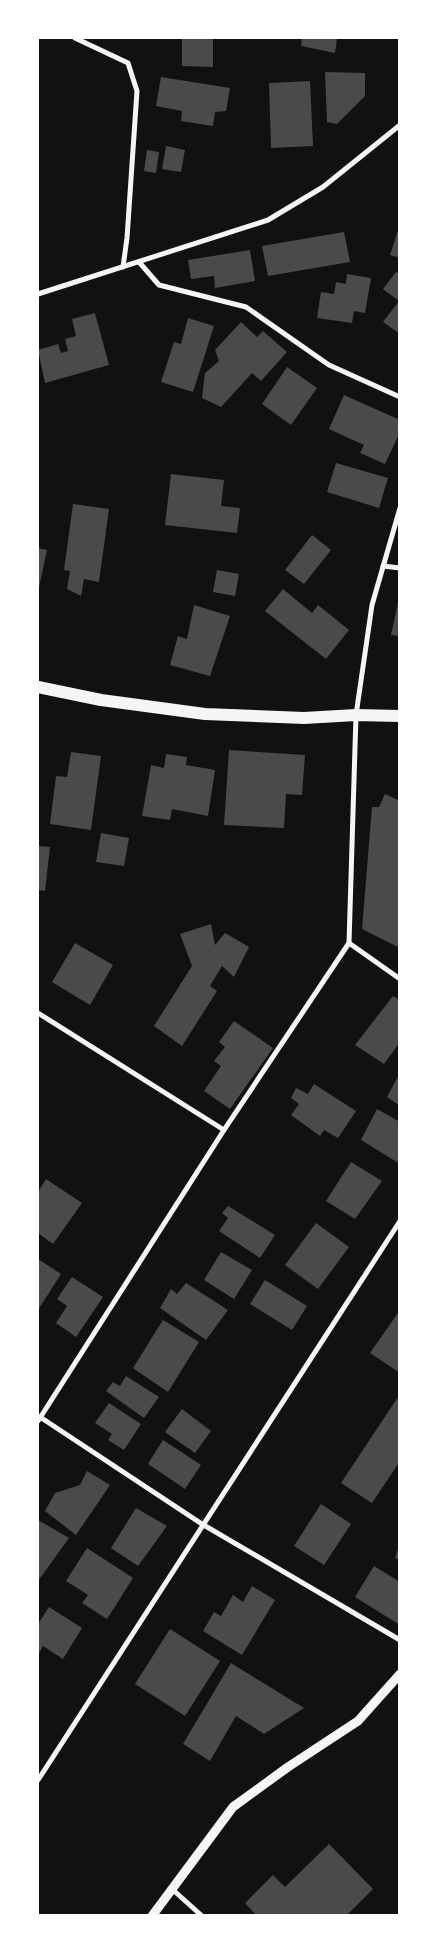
<svg xmlns="http://www.w3.org/2000/svg" width="437" height="1953" font-family="Karla,sans-serif">
<style>
.building{fill:#4a4a4a}
.lines{fill:none;stroke-linecap:round;stroke-linejoin:round}
.minor{stroke:#f5f5f5;stroke-width:5}
.tertiary{stroke:#f5f5f5;stroke-width:9}
.primary{stroke:#f5f5f5;stroke-width:12}
</style>
<rect width="100%" height="100%" fill="#111"/>
<!-- building -->
<g class="building">
<polygon points="182,38 213,38 213,67 182,66"/>
<polygon points="302,38 337,38 335,53 301,46"/>
<polygon points="325,72 365,73 365,96 337,124 327,122"/>
<polygon points="161,77 230,88 226,111 215,112 213,126 181,121 182,111 156,106"/>
<polygon points="310,81 313,146 271,148 269,83"/>
<polygon points="166,146 185,150 181,172 162,169"/>
<polygon points="147,150 159,152 156,173 144,171"/>
<polygon points="399,227 400,227 400,258 390,255"/>
<polygon points="344,232 350,262 268,276 262,246"/>
<polygon points="250,250 255,281 215,288 214,276 191,279 188,260"/>
<polygon points="396,272 400,274 400,334 383,322 399,301 383,289"/>
<polygon points="347,274 371,278 365,313 354,311 352,323 317,318 321,292 334,294 336,282 346,284"/>
<polygon points="95,313 109,365 45,383 38,350 58,344 61,353 68,351 65,339 76,336 72,319"/>
<polygon points="188,318 214,326 193,392 161,382 174,342 181,344"/>
<polygon points="241,322 257,337 263,331 287,352 261,381 252,373 221,407 202,398 205,373 219,361 215,350"/>
<polygon points="287,367 317,388 291,425 262,404"/>
<polygon points="344,395 400,420 400,432 385,464 360,453 364,445 329,429"/>
<polygon points="336,463 388,478 379,508 327,492"/>
<polygon points="171,474 224,480 221,506 240,508 237,533 165,525"/>
<polygon points="73,504 109,509 99,582 84,579 81,596 67,589 70,571 64,570"/>
<polygon points="312,535 331,550 304,584 285,570"/>
<polygon points="38,548 47,550 38,592"/>
<polygon points="217,570 239,574 235,596 213,592"/>
<polygon points="283,589 312,613 318,605 349,630 326,659 265,611"/>
<polygon points="399,598 400,598 400,636 391,635"/>
<polygon points="194,605 230,616 210,676 170,665 178,636 187,639"/>
<polygon points="229,750 305,755 302,795 286,794 284,828 224,825"/>
<polygon points="71,752 101,756 91,830 50,824 56,776 67,777"/>
<polygon points="166,754 187,757 186,765 215,770 208,816 172,809 170,820 142,816 151,765 164,768"/>
<polygon points="385,794 400,801 400,948 362,929 372,807 379,807"/>
<polygon points="101,833 129,838 124,866 96,862"/>
<polygon points="38,846 50,847 45,891 38,890"/>
<polygon points="211,924 215,945 225,933 249,947 234,977 222,966 210,986 217,991 182,1046 154,1026 192,966 180,934"/>
<polygon points="75,943 113,965 90,1005 52,982"/>
<polygon points="393,996 400,1000 400,1042 384,1064 355,1045"/>
<polygon points="234,1021 273,1048 230,1109 204,1091 221,1066 214,1061 225,1047 219,1042"/>
<polygon points="400,1073 400,1106 387,1097"/>
<polygon points="314,1084 356,1111 338,1138 324,1130 320,1136 291,1115 299,1104 291,1098 296,1088 308,1094"/>
<polygon points="377,1109 400,1122 400,1164 361,1140"/>
<polygon points="351,1162 382,1181 355,1219 326,1201"/>
<polygon points="46,1179 82,1203 53,1244 38,1233 38,1192"/>
<polygon points="228,1206 275,1235 260,1258 219,1231 228,1218 222,1213"/>
<polygon points="316,1223 349,1247 318,1289 285,1265"/>
<polygon points="221,1252 252,1270 234,1299 204,1280"/>
<polygon points="38,1259 61,1274 38,1310"/>
<polygon points="72,1277 103,1297 76,1337 56,1323 67,1306 57,1299"/>
<polygon points="265,1280 307,1306 292,1330 250,1304"/>
<polygon points="186,1283 228,1310 206,1340 160,1308 171,1289 177,1294"/>
<polygon points="400,1310 400,1373 370,1353"/>
<polygon points="163,1320 199,1342 168,1392 133,1368"/>
<polygon points="126,1376 159,1397 144,1418 106,1391 113,1382 120,1386"/>
<polygon points="400,1394 400,1461 372,1503 341,1483"/>
<polygon points="109,1403 141,1424 124,1450 108,1440 112,1434 95,1423"/>
<polygon points="182,1409 211,1431 195,1453 165,1432"/>
<polygon points="163,1440 201,1465 185,1489 148,1464"/>
<polygon points="87,1471 110,1485 76,1535 45,1511 55,1493 80,1485"/>
<polygon points="321,1504 351,1524 324,1565 294,1546"/>
<polygon points="136,1508 167,1526 138,1566 111,1548"/>
<polygon points="38,1520 69,1538 38,1581"/>
<polygon points="399,1546 400,1546 400,1560 395,1558"/>
<polygon points="87,1548 133,1578 107,1619 82,1603 88,1595 66,1581"/>
<polygon points="374,1566 400,1582 400,1625 355,1597"/>
<polygon points="252,1586 275,1600 242,1655 203,1631 214,1612 221,1616 233,1595 243,1602"/>
<polygon points="49,1607 82,1628 63,1659 43,1646 38,1655 38,1624"/>
<polygon points="170,1629 220,1661 185,1716 135,1684"/>
<polygon points="231,1663 304,1708 264,1734 236,1716 210,1761 183,1744"/>
<polygon points="329,1844 373,1889 346,1916 257,1916 245,1903 273,1875 285,1887"/>
</g>
<g class="lines">
<!-- minor -->
<g class="minor">
<polyline points="75,38 128,63 137,91 127,238 123,267"/>
<polyline points="139,262 159,285 246,307 329,365 400,397"/>
<polyline points="38,294 268,220 323,187 400,125"/>
<polyline points="383,566 400,568"/>
<polyline points="349,943 400,979"/>
<polyline points="38,1013 224,1130"/>
<polyline points="40,1417 202,1524 400,1640"/>
<polyline points="38,1421 224,1130 349,943 356,715 372,605 400,508"/>
<polyline points="38,1780 400,1221"/>
<polyline points="172,1889 202,1916"/>
</g>
<!-- tertiary -->
<polyline class="tertiary" points="152,1916 233,1807 288,1767 358,1721 400,1674"/>
<!-- primary -->
<polyline class="primary" points="38,687 101,700 205,714 304,718 356,715 400,716"/>
</g>
<!-- border -->
<rect width="437" height="1953" fill="none" stroke="#ffffff" stroke-width="78"/>
</svg>
